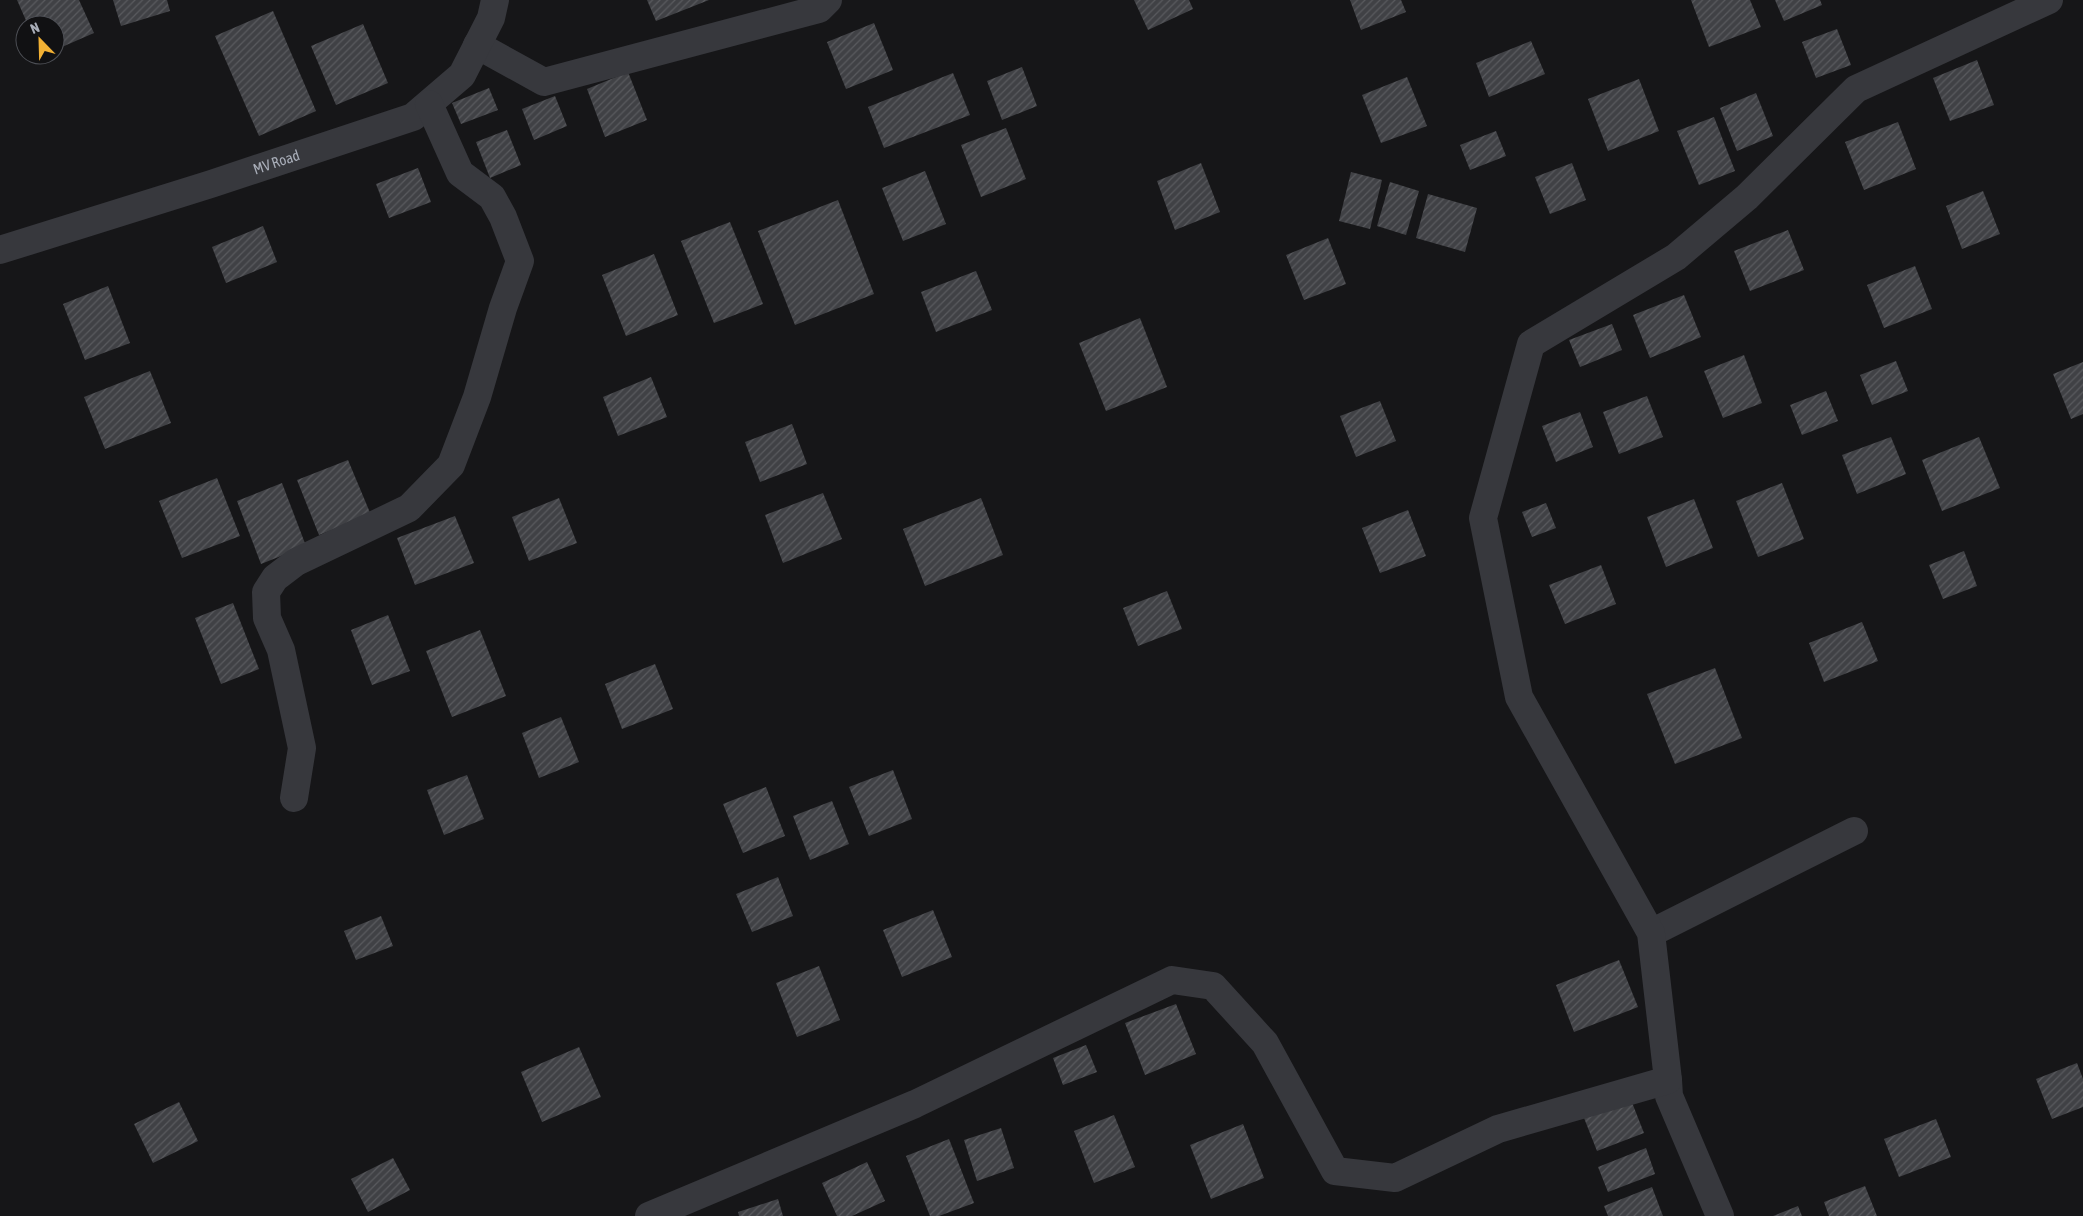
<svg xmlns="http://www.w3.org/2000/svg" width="2083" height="1216" font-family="'Asap Condensed',sans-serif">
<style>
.building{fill:url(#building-hatch)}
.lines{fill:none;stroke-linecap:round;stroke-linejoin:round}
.street{stroke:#37383d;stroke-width:28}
.labels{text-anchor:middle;stroke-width:4;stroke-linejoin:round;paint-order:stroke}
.street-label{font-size:15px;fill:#a8adb8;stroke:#111113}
</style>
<defs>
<pattern id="building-hatch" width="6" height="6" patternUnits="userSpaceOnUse" patternTransform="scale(1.25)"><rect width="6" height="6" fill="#404145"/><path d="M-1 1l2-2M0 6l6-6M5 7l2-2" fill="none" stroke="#595a5e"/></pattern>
</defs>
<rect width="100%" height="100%" fill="#161618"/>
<!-- building -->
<g class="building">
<polygon points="17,0 79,0 94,33 55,50 55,25 28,25"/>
<polygon points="113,0 167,0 170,11 121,26"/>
<polygon points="647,0 709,0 656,21"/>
<polygon points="1134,0 1189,0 1193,9 1148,30"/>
<polygon points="1350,0 1401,0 1406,12 1361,30"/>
<polygon points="1691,0 1750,0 1761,27 1709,47"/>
<polygon points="1775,0 1820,0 1822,5 1784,21"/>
<polygon points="273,11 316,111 259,136 215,36"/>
<polygon points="874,23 893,70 846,89 827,42"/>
<polygon points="363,24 388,83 336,105 311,46"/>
<polygon points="1837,29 1851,65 1816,78 1802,42"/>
<polygon points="1531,41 1545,74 1489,97 1476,63"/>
<polygon points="1977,60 1994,105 1950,121 1933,78"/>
<polygon points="1022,67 1037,106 1002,120 987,81"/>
<polygon points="628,72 647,120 605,137 587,89"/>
<polygon points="953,73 970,115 884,148 868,107"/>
<polygon points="1407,77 1427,126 1381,143 1362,95"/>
<polygon points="1639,79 1659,131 1608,151 1588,99"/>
<polygon points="489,88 498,110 461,124 452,103"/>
<polygon points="1756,93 1773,136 1737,151 1720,108"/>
<polygon points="555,96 567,126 534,140 522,109"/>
<polygon points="1714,117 1735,171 1699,185 1677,131"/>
<polygon points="1898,122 1916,169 1864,190 1845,142"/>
<polygon points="1006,128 1026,179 981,197 961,145"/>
<polygon points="507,130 521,165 490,178 476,142"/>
<polygon points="1496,131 1506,156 1470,170 1460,145"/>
<polygon points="1201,163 1220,212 1175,230 1157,181"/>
<polygon points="1572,163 1586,200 1550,214 1535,177"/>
<polygon points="418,168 431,202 389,218 376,184"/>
<polygon points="925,171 946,224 903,241 882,188"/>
<polygon points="1351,172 1382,180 1370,229 1339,221"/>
<polygon points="1390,182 1419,191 1406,235 1377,226"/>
<polygon points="1983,191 2000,234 1962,249 1946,206"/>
<polygon points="1428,194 1477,208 1465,252 1416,238"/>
<polygon points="838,200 874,294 795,325 758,231"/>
<polygon points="730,222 763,304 714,323 681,241"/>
<polygon points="263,226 277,262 226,283 212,247"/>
<polygon points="1788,230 1804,270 1750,291 1734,251"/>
<polygon points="1328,238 1346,284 1304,300 1286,255"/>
<polygon points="654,254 678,315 626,336 602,275"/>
<polygon points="1915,266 1932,309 1884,328 1867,285"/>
<polygon points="976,271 992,310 936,332 921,292"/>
<polygon points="108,286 130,343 85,360 63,304"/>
<polygon points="1684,295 1701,337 1650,358 1633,315"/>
<polygon points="1140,318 1167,387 1106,411 1079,343"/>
<polygon points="1612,324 1622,350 1580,367 1569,340"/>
<polygon points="1744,355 1762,403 1723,418 1704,371"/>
<polygon points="1896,361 1908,391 1872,405 1860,375"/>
<polygon points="2083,362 2083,414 2071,419 2053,374"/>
<polygon points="150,371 171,423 105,449 84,397"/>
<polygon points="651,377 667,417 618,436 603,397"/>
<polygon points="1826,391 1838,421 1802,435 1790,405"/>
<polygon points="1647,396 1663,437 1619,454 1603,412"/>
<polygon points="1380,401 1396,441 1356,457 1340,416"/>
<polygon points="1580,412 1593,447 1556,462 1542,426"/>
<polygon points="792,424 807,464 760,482 745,442"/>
<polygon points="1891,437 1906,474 1857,494 1842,455"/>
<polygon points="1979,437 2000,488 1942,511 1922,460"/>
<polygon points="348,460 371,515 319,535 297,480"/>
<polygon points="217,478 240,536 182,558 159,501"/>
<polygon points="282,483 306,546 261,564 237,501"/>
<polygon points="1782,483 1804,539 1758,557 1736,501"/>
<polygon points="823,493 842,539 783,563 765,515"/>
<polygon points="559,498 577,543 529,561 512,517"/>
<polygon points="981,498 1003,555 925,586 903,529"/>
<polygon points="1694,499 1713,548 1666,567 1647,517"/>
<polygon points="1546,503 1556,528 1532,537 1522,512"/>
<polygon points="1408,510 1426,556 1380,573 1362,528"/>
<polygon points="455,516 474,563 415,585 397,538"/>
<polygon points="1964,551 1977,586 1943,599 1929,565"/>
<polygon points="1601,565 1616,604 1565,624 1549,585"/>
<polygon points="1167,591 1182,629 1138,646 1123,608"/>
<polygon points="233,603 259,669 221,684 195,618"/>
<polygon points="388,615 410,671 372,685 351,630"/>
<polygon points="1862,622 1878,661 1824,682 1809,643"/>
<polygon points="480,630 506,696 452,717 426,651"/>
<polygon points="655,664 673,709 622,729 605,684"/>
<polygon points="1715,668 1742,738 1675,764 1647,694"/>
<polygon points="561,717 579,762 539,778 522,733"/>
<polygon points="893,770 912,819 869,836 849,787"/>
<polygon points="467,775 484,819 444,835 427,790"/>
<polygon points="766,787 785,836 743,853 723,804"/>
<polygon points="832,801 849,844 810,860 793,816"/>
<polygon points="778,877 793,916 752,932 736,894"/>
<polygon points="933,910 952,957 902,977 883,930"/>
<polygon points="381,916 393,946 356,960 344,931"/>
<polygon points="1619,960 1638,1007 1574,1032 1556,985"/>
<polygon points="819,966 840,1020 797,1037 776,983"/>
<polygon points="1176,1004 1196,1054 1145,1075 1125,1023"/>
<polygon points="1086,1045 1097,1072 1063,1085 1053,1058"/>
<polygon points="579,1047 601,1097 542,1122 521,1072"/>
<polygon points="2077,1063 2083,1079 2083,1107 2052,1119 2036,1079"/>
<polygon points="1631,1100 1644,1133 1597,1151 1584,1118"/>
<polygon points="179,1102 198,1141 153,1163 134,1124"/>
<polygon points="1114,1115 1135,1167 1094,1183 1074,1131"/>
<polygon points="1936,1119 1951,1157 1899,1177 1884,1139"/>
<polygon points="1243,1124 1264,1178 1211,1199 1190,1145"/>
<polygon points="1001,1128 1014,1168 977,1181 964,1140"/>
<polygon points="949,1139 974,1203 939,1216 930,1216 906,1156"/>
<polygon points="1646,1148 1655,1174 1608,1192 1598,1167"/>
<polygon points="393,1158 410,1190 368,1212 351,1179"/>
<polygon points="867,1162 885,1201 852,1216 837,1216 822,1183"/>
<polygon points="1865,1186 1877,1216 1829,1216 1824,1202"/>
<polygon points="1652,1187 1663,1216 1608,1216 1604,1206"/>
<polygon points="778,1199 783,1216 739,1216 738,1212"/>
<polygon points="1798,1206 1802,1216 1773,1216"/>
</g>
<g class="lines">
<!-- street -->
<g class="street">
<polyline points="477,45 544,82 819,9 828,0"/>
<path id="s1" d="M0,250L211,184L413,117L462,75L491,18L495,0"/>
<polyline points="294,798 302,748 281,650 267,618 266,592 275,578 296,562 409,508 451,465 477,397 503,308 520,261 503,217 492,197 460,173 429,104"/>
<polyline points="1651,933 1854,831"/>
<polyline points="1668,1080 1669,1096 1720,1216"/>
<polyline points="649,1216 915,1104 1172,980 1213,986 1265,1043 1335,1171 1395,1178 1498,1129 1668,1080 1651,933 1519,697 1483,518 1531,344 1676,257 1747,197 1856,89 2049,0"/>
</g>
</g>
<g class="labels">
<!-- street labels -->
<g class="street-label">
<text dy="5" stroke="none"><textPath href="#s1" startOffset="290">MV Road</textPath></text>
</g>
</g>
<!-- north arrow -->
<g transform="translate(40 40) rotate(337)"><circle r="24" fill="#111113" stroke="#4d4f55"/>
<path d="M0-4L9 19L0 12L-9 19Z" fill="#f2b134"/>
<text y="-8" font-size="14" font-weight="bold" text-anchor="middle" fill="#a8adb8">N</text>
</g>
</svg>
